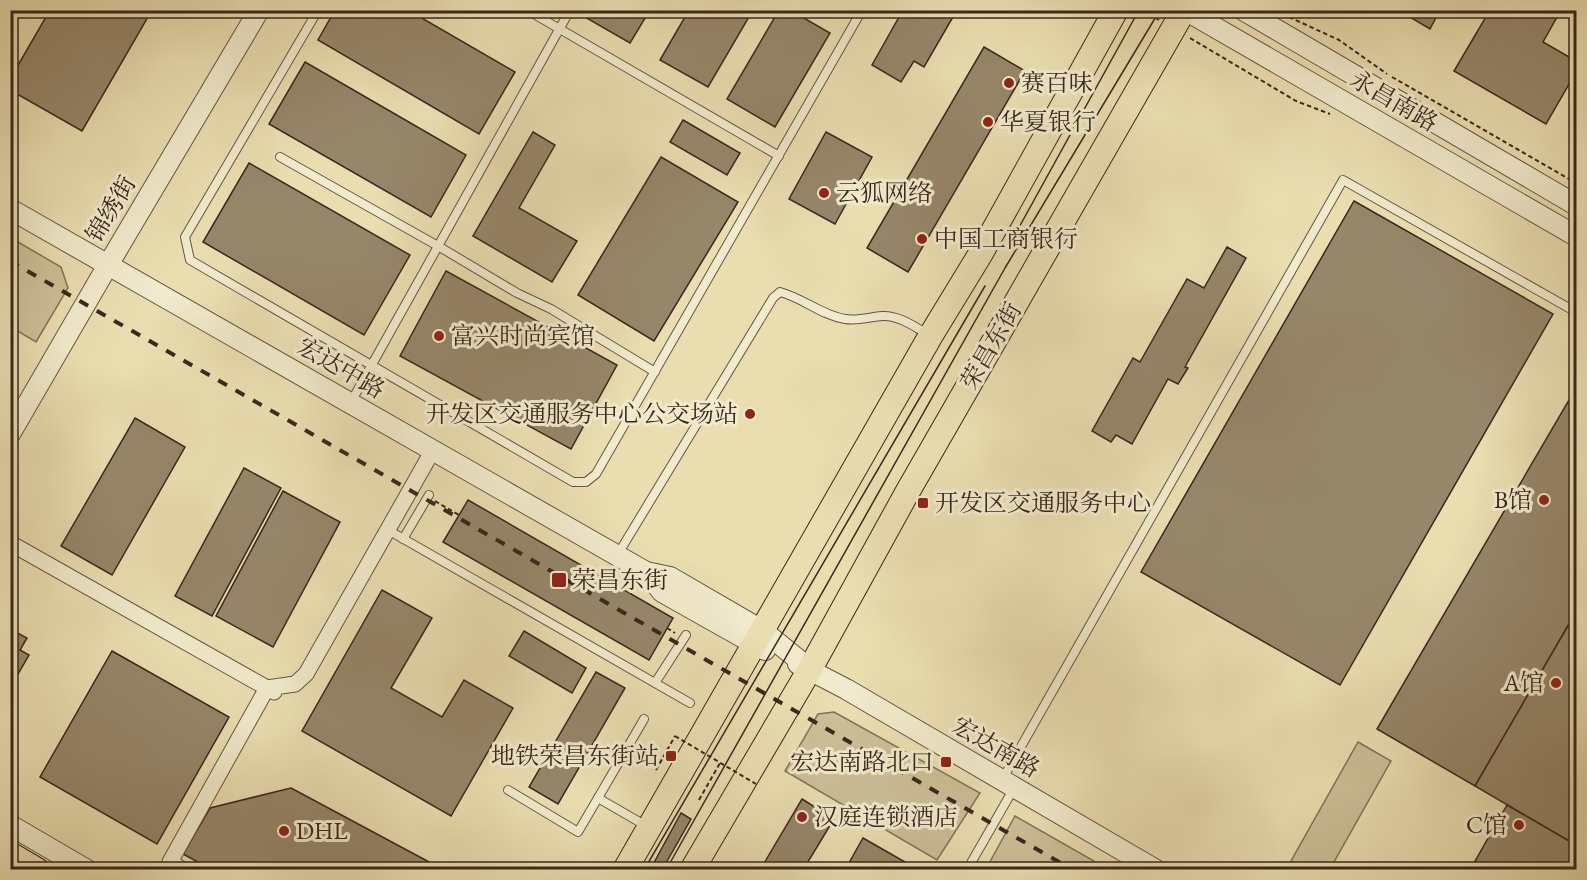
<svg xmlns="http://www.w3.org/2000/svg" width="1587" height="880" font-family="'EB Garamond','Noto Serif SC',serif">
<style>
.green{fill:#ccbf98;stroke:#83735a;stroke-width:1.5}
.building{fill:#96866a;stroke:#3a271d;stroke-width:1.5}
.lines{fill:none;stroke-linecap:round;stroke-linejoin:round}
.service-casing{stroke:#665542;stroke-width:10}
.minor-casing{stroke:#665542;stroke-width:17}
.tertiary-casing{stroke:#665542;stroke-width:22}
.primary-casing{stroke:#3a271d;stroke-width:26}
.path{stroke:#3a271d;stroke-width:2;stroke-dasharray:4.5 3;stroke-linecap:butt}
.service{stroke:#f1eacc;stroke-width:8}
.minor{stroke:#f1eacc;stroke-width:15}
.tertiary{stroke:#f1eacc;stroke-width:20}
.primary{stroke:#eadeb1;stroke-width:24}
.tram{stroke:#3a271d;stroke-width:1.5}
.rail{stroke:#3a271d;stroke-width:4;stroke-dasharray:10 10;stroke-linecap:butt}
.path-bridge{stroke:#3a271d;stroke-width:2;stroke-dasharray:4.5 3;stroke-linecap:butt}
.poi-dot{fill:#8f2418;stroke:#f1eacc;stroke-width:2}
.labels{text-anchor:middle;stroke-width:6;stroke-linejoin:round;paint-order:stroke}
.poi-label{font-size:24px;fill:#3a271d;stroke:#f1eacc;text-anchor:start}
.street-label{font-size:24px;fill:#3a271d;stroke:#f1eacc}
</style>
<rect width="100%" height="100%" fill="#eadeb1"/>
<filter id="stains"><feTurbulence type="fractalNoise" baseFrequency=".00333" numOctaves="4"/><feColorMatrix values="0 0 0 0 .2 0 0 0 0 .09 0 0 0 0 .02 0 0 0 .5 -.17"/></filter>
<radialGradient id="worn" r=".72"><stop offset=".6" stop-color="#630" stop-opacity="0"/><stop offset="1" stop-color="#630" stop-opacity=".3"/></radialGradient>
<!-- green -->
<g class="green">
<polygon points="11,238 61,267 68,288 36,342 11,327"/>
<polygon points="834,712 980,793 937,860 785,771 818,714"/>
<polygon points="1358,742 1391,761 1330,869 1306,869 1291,861"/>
<polygon points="1015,816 1108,869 986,869"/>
</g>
<!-- building -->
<g class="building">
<polygon points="50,10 152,10 82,131 10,90 10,79"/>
<polygon points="335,10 408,10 515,72 479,134 318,40"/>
<polygon points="586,10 650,10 630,43 583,16"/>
<polygon points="689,10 753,10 708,87 660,60"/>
<polygon points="779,10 790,10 830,33 775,127 727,99"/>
<polygon points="903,10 957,10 924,67 914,61 901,82 872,65"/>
<polygon points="1398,10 1440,10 1430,29"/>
<polygon points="1490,10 1561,10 1543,42 1576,61 1576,72 1546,124 1454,71"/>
<polygon points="984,47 1025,71 908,272 867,248"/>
<polygon points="305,62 466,155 431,217 269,124"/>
<polygon points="683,120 740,153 727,175 670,142"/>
<polygon points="533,132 555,145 519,208 577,241 552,282 473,236"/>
<polygon points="826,132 872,157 835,224 789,199"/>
<polygon points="661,157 738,202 654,341 578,295"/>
<polygon points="249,163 410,255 364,335 203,242"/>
<polygon points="1354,201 1553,314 1340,685 1141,572"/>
<polygon points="1227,247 1246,258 1185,367 1188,368 1178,384 1168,379 1132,444 1116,435 1111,442 1092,431 1133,358 1140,362 1187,279 1204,288"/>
<polygon points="446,271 617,365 571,449 400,356"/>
<polygon points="1576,388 1576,612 1475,786 1377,729"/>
<polygon points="135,418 185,447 112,575 61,546"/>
<polygon points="244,468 281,488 212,616 175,596"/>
<polygon points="283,491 340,522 273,647 216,616"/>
<polygon points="468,500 673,618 649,660 443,542"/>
<polygon points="382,590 432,618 391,688 442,717 464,680 513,708 451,816 302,731"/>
<polygon points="1576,612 1576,845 1475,786"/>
<polygon points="10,629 27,638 20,650 29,655 10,688"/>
<polygon points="524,631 586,668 572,693 509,656"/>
<polygon points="112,651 229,717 157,844 40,777"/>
<polygon points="596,672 625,688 558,804 529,787"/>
<polygon points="291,788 444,870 212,870 183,854 210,808"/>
<polygon points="802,799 834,819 803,870 760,870"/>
<polygon points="1507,805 1576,845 1576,870 1470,870"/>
<polygon points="681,813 691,819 662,870 650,870"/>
<polygon points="863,838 919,870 845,870"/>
</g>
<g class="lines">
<defs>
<g id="service">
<polyline points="318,10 185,237 190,260 573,482 586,482 596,474 862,10"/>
<polyline points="527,10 779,156"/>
<polyline points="280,157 438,246 517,293 551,309 655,372"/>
<polyline points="351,402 570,10"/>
<polyline points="388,530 690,703"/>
<polyline points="403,539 429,495"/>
<path d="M618,554L773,298L780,292C803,298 821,315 845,319C858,321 870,317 882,316C899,315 915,327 929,335"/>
<polyline points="655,683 686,635"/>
<polyline points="1002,780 1343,180 1576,312"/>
<polyline points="508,790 578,832 598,798 648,827"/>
<polyline points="598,798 644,719"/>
<polyline points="967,870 1014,788"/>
</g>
<g id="minor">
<polyline points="10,543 274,692"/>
<polyline points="183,870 170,862 267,688 295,684 306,674 433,450"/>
</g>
<g id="tertiary">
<polyline points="1185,10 1576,236"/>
<polyline points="1243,10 1576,205"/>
<polyline points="10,209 646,572 670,577 763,631 810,669"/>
<polyline points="10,434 108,265 259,10"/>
<polyline points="646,572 662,592 765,650"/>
<polyline points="798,664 846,689 1156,870"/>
<polyline points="10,825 87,870"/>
</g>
<g id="primary">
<polyline points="10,854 37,870"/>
<polyline points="625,870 931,335 981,253 1116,10"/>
<polyline points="692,870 810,669 908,491 1184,10"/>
</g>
</defs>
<!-- service casing -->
<use href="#service" class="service-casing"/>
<!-- minor casing -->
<use href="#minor" class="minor-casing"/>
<!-- tertiary casing -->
<use href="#tertiary" class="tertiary-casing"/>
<!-- primary casing -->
<use href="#primary" class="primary-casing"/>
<!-- path -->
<g class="path">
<polyline points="1144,10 1159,20"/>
<polyline points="1289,17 1339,40 1387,74"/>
<polyline points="1190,38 1296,101 1330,114"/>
<polyline points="1392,77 1576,183"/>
<polyline points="435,501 459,515"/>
<polyline points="667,628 675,633"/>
<polyline points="656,770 675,736"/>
<polyline points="699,800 720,763"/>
</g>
<!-- service -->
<use href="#service" class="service"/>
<!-- minor -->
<use href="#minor" class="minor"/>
<!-- tertiary -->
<use href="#tertiary" class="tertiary"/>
<!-- primary -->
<use href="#primary" class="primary"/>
<!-- tram -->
<g class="tram">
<polyline points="1017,231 1139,10"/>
<polyline points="644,870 985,286"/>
<polyline points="666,870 1005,268 1160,10"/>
</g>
<!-- rail -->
<polyline class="rail" points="10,261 1073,870"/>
<!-- path-bridge -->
<polyline class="path-bridge" points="675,736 756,784"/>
</g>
<!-- markers -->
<g class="poi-dot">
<circle cx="1009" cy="83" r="6"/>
<circle cx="988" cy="122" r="6"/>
<circle cx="824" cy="193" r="6"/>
<circle cx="922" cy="239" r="6"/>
<circle cx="439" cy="336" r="6"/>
<circle cx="750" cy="414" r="6"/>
<circle cx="1544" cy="500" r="6"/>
<rect x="917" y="497" width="12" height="12" rx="3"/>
<rect x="551" y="572" width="16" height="16" rx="3"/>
<circle cx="1556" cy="683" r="6"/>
<rect x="665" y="750" width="12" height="12" rx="3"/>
<rect x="940" y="756" width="12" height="12" rx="3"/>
<circle cx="802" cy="817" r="6"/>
<circle cx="1519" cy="825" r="6"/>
<circle cx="284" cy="831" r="6"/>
</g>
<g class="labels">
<!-- poi labels -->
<g class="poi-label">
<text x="1021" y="91">赛百味</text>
<text x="1000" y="130">华夏银行</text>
<text x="836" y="201">云狐网络</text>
<text x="934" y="247">中国工商银行</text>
<text x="451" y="344">富兴时尚宾馆</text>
<text x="738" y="422" text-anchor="end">开发区交通服务中心公交场站</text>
<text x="1532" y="508" text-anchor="end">B馆</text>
<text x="935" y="511">开发区交通服务中心</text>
<text x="572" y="588">荣昌东街</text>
<text x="1544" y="691" text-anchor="end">A馆</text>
<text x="659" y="764" text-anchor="end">地铁荣昌东街站</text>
<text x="934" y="770" text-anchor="end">宏达南路北口</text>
<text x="814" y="825">汉庭连锁酒店</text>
<text x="1507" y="833" text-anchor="end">C馆</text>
<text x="296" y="839">DHL</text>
</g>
<!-- street labels -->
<g class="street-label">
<text transform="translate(1394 101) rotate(30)" y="8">永昌南路</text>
<text transform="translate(111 209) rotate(-59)" y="8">锦绣街</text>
<text transform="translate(991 346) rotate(-60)" y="8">荣昌东街</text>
<text transform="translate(341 368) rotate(30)" y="8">宏达中路</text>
<text transform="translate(996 747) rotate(30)" y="8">宏达南路</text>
</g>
</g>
<!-- margin -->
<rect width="1587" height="880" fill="none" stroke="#eadeb1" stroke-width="36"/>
<rect x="12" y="12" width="1563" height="856" fill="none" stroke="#3a271d" stroke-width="3"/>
<rect x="18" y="18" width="1551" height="844" fill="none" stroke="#3a271d" stroke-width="1.5"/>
<rect width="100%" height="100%" filter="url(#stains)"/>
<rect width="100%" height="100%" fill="url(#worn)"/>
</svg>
